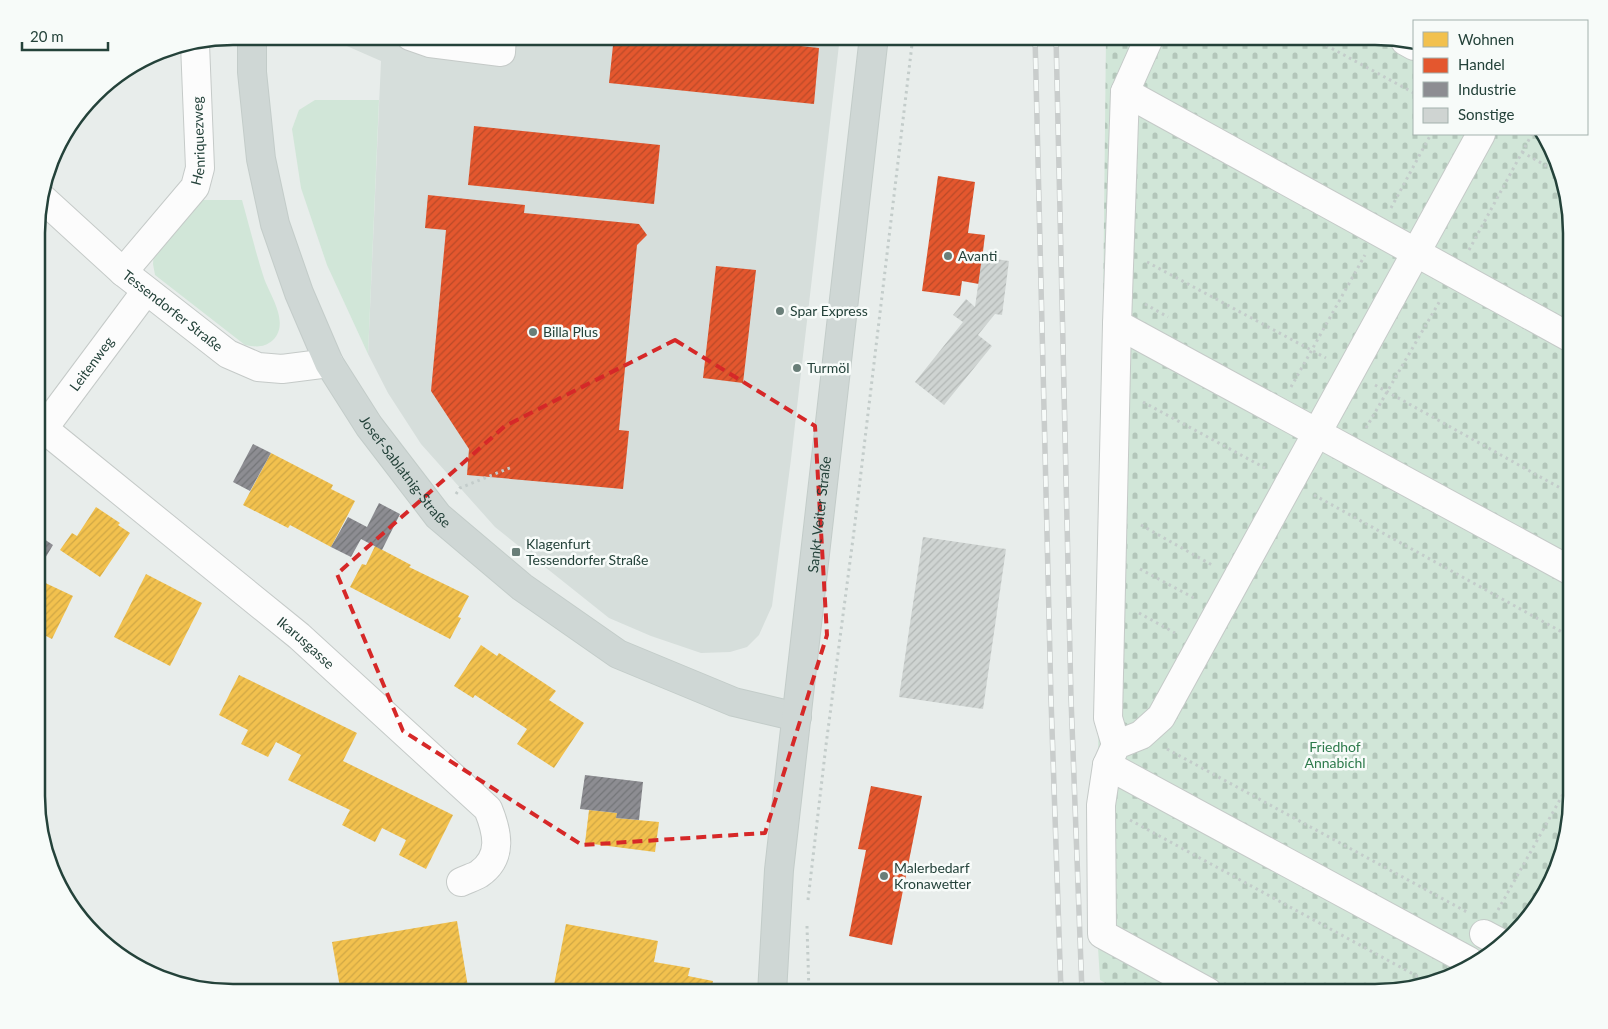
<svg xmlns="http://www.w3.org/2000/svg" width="1608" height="1029" font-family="Lato,sans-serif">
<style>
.built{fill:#d6dedb}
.grass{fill:#d1e6d8}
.cemetery{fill:url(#cemetery-stones)}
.homes{fill:url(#homes-hatch)}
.shops{fill:url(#shops-hatch)}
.industry{fill:url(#industry-hatch)}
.building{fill:url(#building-hatch)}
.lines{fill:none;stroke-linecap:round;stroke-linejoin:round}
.minor-casing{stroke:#c5cac8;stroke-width:30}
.major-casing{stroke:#c3ccc9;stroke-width:30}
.path{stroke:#c3ccca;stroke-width:3;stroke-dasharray:2.5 4;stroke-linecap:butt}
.minor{stroke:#fcfcfc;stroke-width:28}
.major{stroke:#cfd7d5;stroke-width:28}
.rail-casing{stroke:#c9cdcc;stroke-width:5.5}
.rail{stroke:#f7fbf9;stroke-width:4;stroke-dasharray:11;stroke-linecap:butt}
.marked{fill:none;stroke:#d62828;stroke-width:4;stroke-dasharray:10 6;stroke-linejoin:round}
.poi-dot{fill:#697e78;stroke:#f7fbf9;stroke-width:2}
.labels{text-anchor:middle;stroke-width:5;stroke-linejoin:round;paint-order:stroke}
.street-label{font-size:14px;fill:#24423a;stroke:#f7fbf9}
.poi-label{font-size:14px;fill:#24423a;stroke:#f7fbf9;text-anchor:start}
.park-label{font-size:14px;fill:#2d7a4b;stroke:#f7fbf9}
.rim{fill:none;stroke:#24423a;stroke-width:2.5}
</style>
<defs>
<pattern id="cemetery-stones" width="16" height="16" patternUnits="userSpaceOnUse" patternTransform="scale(1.25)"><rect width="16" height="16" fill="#d1e6d8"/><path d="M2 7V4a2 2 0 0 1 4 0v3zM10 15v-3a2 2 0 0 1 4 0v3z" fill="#b3c6ba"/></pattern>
<pattern id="homes-hatch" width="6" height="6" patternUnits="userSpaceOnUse" patternTransform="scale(1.25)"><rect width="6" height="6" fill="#f2c14e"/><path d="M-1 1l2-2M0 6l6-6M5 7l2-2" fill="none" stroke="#cfa745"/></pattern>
<pattern id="shops-hatch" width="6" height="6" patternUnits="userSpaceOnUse" patternTransform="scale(1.25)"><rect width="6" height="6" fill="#e4572e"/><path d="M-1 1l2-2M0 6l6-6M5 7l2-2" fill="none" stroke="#b94a28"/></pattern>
<pattern id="industry-hatch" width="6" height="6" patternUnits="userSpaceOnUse" patternTransform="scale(1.25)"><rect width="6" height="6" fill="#8d8d92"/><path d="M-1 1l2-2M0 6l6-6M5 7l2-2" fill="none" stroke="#737578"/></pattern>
<pattern id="building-hatch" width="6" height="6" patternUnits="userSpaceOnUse" patternTransform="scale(1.25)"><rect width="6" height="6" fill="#cfd4d2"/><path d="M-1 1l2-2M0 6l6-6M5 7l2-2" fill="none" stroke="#b2b7b5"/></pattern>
</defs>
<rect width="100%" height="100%" fill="#e8edeb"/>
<!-- built -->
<polygon class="built" points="324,36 840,36 791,459 772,606 759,635 747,647 730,652 701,653 651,636 609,618 495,527 421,444 388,393 368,354 381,61"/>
<!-- grass -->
<g class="grass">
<polygon points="315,100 379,100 368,354 327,265 301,188 292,129 299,110"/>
<path d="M201,200H242C249,225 255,250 263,275C268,293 291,322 273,340C264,348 256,347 245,345L155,275L153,264L154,251Z"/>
</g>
<!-- cemetery -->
<polygon class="cemetery" points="1106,36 1375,36 1414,43 1414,134 1546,135 1571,220 1571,809 1561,859 1539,905 1473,967 1388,992 1121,992 1100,980 1094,883 1098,768"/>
<!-- homes -->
<g class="homes">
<polygon points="271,453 333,485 331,489 355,501 331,547 290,525 288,528 243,505"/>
<polygon points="96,507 120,523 118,525 130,533 100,577 60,550 72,533 77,536"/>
<polygon points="375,546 411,565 409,567 469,596 458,617 461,618 450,639 350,587 362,564 366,565"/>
<polygon points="146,574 202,603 170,666 114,637"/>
<polygon points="39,580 73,596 52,639 38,632"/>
<polygon points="481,645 497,656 499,653 556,691 549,700 584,723 554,768 517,744 527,729 475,695 473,698 454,686"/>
<polygon points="239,675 357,733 343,761 453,815 426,869 399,855 406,840 382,828 375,842 342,825 350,810 288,780 301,755 276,742 268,757 241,744 248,730 219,715"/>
<polygon points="589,810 617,813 616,818 659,822 655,852 585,843"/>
<polygon points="457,921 469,993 341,993 332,942"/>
<polygon points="566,924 658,941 654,962 690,968 688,976 713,981 710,993 561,993 554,985"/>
</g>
<!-- shops -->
<g class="shops">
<polygon points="614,36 756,36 755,41 819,48 814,104 609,83"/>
<polygon points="474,126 660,145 654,204 468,185"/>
<polygon points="938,176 975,182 968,233 985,235 979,284 962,281 960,296 922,291"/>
<polygon points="428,195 525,205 524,213 639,224 647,235 637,245 619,430 629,431 623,489 467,475 469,449 431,391 446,230 425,228"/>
<polygon points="716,266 756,270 743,383 703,378"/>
<polygon points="871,786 922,796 892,945 849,936 866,850 858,849"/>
</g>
<!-- industry -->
<g class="industry">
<polygon points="253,444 271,453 250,491 233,482"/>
<polygon points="379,503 400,514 382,550 361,539 351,557 331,547 348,517 367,527"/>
<polygon points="38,535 53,545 38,570"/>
<polygon points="585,775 643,782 639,820 616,818 617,813 580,809"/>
</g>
<!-- building -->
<g class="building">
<polygon points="982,257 1009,261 1002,315 995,314 978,335 992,346 944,405 915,382 963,322 953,315 966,299 975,307"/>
<polygon points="923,537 1006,549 983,709 899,697"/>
</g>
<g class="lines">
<defs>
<g id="minor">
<polyline points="410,36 430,43 501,52 502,36"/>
<polyline points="1405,41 1414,46"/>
<polyline points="1125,92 1571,338"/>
<path id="s1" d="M41,197L123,272L228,354L258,367L282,369L329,363"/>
<path id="s2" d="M123,272L195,187L200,168L195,44"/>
<polyline points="1117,324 1571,571"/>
<path id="s3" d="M44,429L299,636L488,809C497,831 504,857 479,874C474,877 467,879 461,882"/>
<path id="s4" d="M38,436L146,291"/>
<polyline points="1116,745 1108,718 1117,324 1125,92 1150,36"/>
<polyline points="1107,765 1469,961"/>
<polyline points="1484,934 1499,942"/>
<polyline points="1208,992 1102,934 1101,805 1107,765 1116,745 1141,735 1161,717 1481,134"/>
</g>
<g id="major">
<path id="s5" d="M252,36V72L261,159L275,224L299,293L329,363L369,426L438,516L522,587L618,654L734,702L797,717"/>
<path id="s6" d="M772,993L779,870L874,36"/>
</g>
</defs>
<!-- minor casing -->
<use href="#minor" class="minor-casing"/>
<!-- major casing -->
<use href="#major" class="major-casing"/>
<!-- path -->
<g class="path">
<polyline points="1309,36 1414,93"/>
<polyline points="1522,152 1557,172"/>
<polyline points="1391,208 1431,134"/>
<polyline points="1469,250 1532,134"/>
<polyline points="1147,262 1326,358"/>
<polyline points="1145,304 1168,317"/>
<polyline points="1375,385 1571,494"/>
<polyline points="1291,387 1365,255"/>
<polyline points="1143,402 1265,468"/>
<polyline points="1366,428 1441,299"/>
<polyline points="456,494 460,488 512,467"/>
<polyline points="1314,495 1571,637"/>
<polyline points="1141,525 1212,565"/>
<polyline points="1140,569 1194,598"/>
<polyline points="1139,613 1175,633"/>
<polyline points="1167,749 1467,912"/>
<polyline points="1130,820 1426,981"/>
<polyline points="808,900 826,745 854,531 913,36"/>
<polyline points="1498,910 1571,780"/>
<polyline points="807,926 809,993"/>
</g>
<!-- minor -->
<use href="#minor" class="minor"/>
<!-- major -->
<use href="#major" class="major"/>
<defs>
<g id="rail">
<polyline points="1035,36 1051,699 1061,992"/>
<polyline points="1056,36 1071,698 1082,992"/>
</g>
</defs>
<!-- rail casing -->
<use href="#rail" class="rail-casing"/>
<!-- rail -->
<use href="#rail" class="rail"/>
</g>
<!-- marked area -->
<path class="marked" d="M675,340L815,426L827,635L765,833L582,845L403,731L337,574L505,426Z"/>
<!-- markers -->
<g class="poi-dot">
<circle cx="948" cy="256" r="5"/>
<circle cx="780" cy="311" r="5"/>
<circle cx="533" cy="332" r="5"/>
<circle cx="797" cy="368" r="5"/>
<rect x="511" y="547" width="10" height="10" rx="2.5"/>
<circle cx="884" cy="876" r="5"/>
</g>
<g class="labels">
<!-- street labels -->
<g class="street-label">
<text dy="5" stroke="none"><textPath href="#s2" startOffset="158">Henriquezweg</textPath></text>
<text dy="5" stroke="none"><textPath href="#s1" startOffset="174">Tessendorfer Straße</textPath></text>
<text dy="5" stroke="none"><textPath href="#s4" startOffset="90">Leitenweg</textPath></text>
<text dy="5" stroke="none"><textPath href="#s5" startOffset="472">Josef-Sablatnig-Straße</textPath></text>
<text dy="5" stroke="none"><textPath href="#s6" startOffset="481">Sankt Veiter Straße</textPath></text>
<text dy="5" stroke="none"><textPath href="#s3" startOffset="338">Ikarusgasse</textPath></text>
</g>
<!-- poi labels -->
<g class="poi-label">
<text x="958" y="261">Avanti</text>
<text x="790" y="316">Spar Express</text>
<text x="543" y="337">Billa Plus</text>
<text x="807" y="373">Turmöl</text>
<text x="526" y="549">Klagenfurt<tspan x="526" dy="16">Tessendorfer Straße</tspan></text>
<text x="894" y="873">Malerbedarf<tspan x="894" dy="16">Kronawetter</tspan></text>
</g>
<!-- park labels -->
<g class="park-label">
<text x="1335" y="752">Friedhof<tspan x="1335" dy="16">Annabichl</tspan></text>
</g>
</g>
<!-- crop -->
<path d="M0 0H1608V1029H0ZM233 45H1375A188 188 0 0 1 1563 233V796A188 188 0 0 1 1375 984H233A188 188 0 0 1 45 796V233A188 188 0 0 1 233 45Z" fill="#f7fbf9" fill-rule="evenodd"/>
<path class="rim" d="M233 45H1375A188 188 0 0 1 1563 233V796A188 188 0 0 1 1375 984H233A188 188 0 0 1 45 796V233A188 188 0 0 1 233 45Z"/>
<!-- legend -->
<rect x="1413" y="20" width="175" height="115" fill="#f7fbf9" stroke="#a3b1ad"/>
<rect x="1423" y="32" width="25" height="15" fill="#f2c14e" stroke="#a3b1ad"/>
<text x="1458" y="45" font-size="15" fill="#24423a">Wohnen</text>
<rect x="1423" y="58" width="25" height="15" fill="#e4572e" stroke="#a3b1ad"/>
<text x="1458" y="70" font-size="15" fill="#24423a">Handel</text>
<rect x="1423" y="82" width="25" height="15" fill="#8d8d92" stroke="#a3b1ad"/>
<text x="1458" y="95" font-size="15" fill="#24423a">Industrie</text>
<rect x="1423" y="108" width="25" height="15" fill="#cfd4d2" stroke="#a3b1ad"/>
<text x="1458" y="120" font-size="15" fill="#24423a">Sonstige</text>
<!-- scale -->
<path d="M22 42v8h86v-8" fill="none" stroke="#24423a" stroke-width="2.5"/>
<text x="30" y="42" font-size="15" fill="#24423a" stroke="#f7fbf9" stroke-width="4" paint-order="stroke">20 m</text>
</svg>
